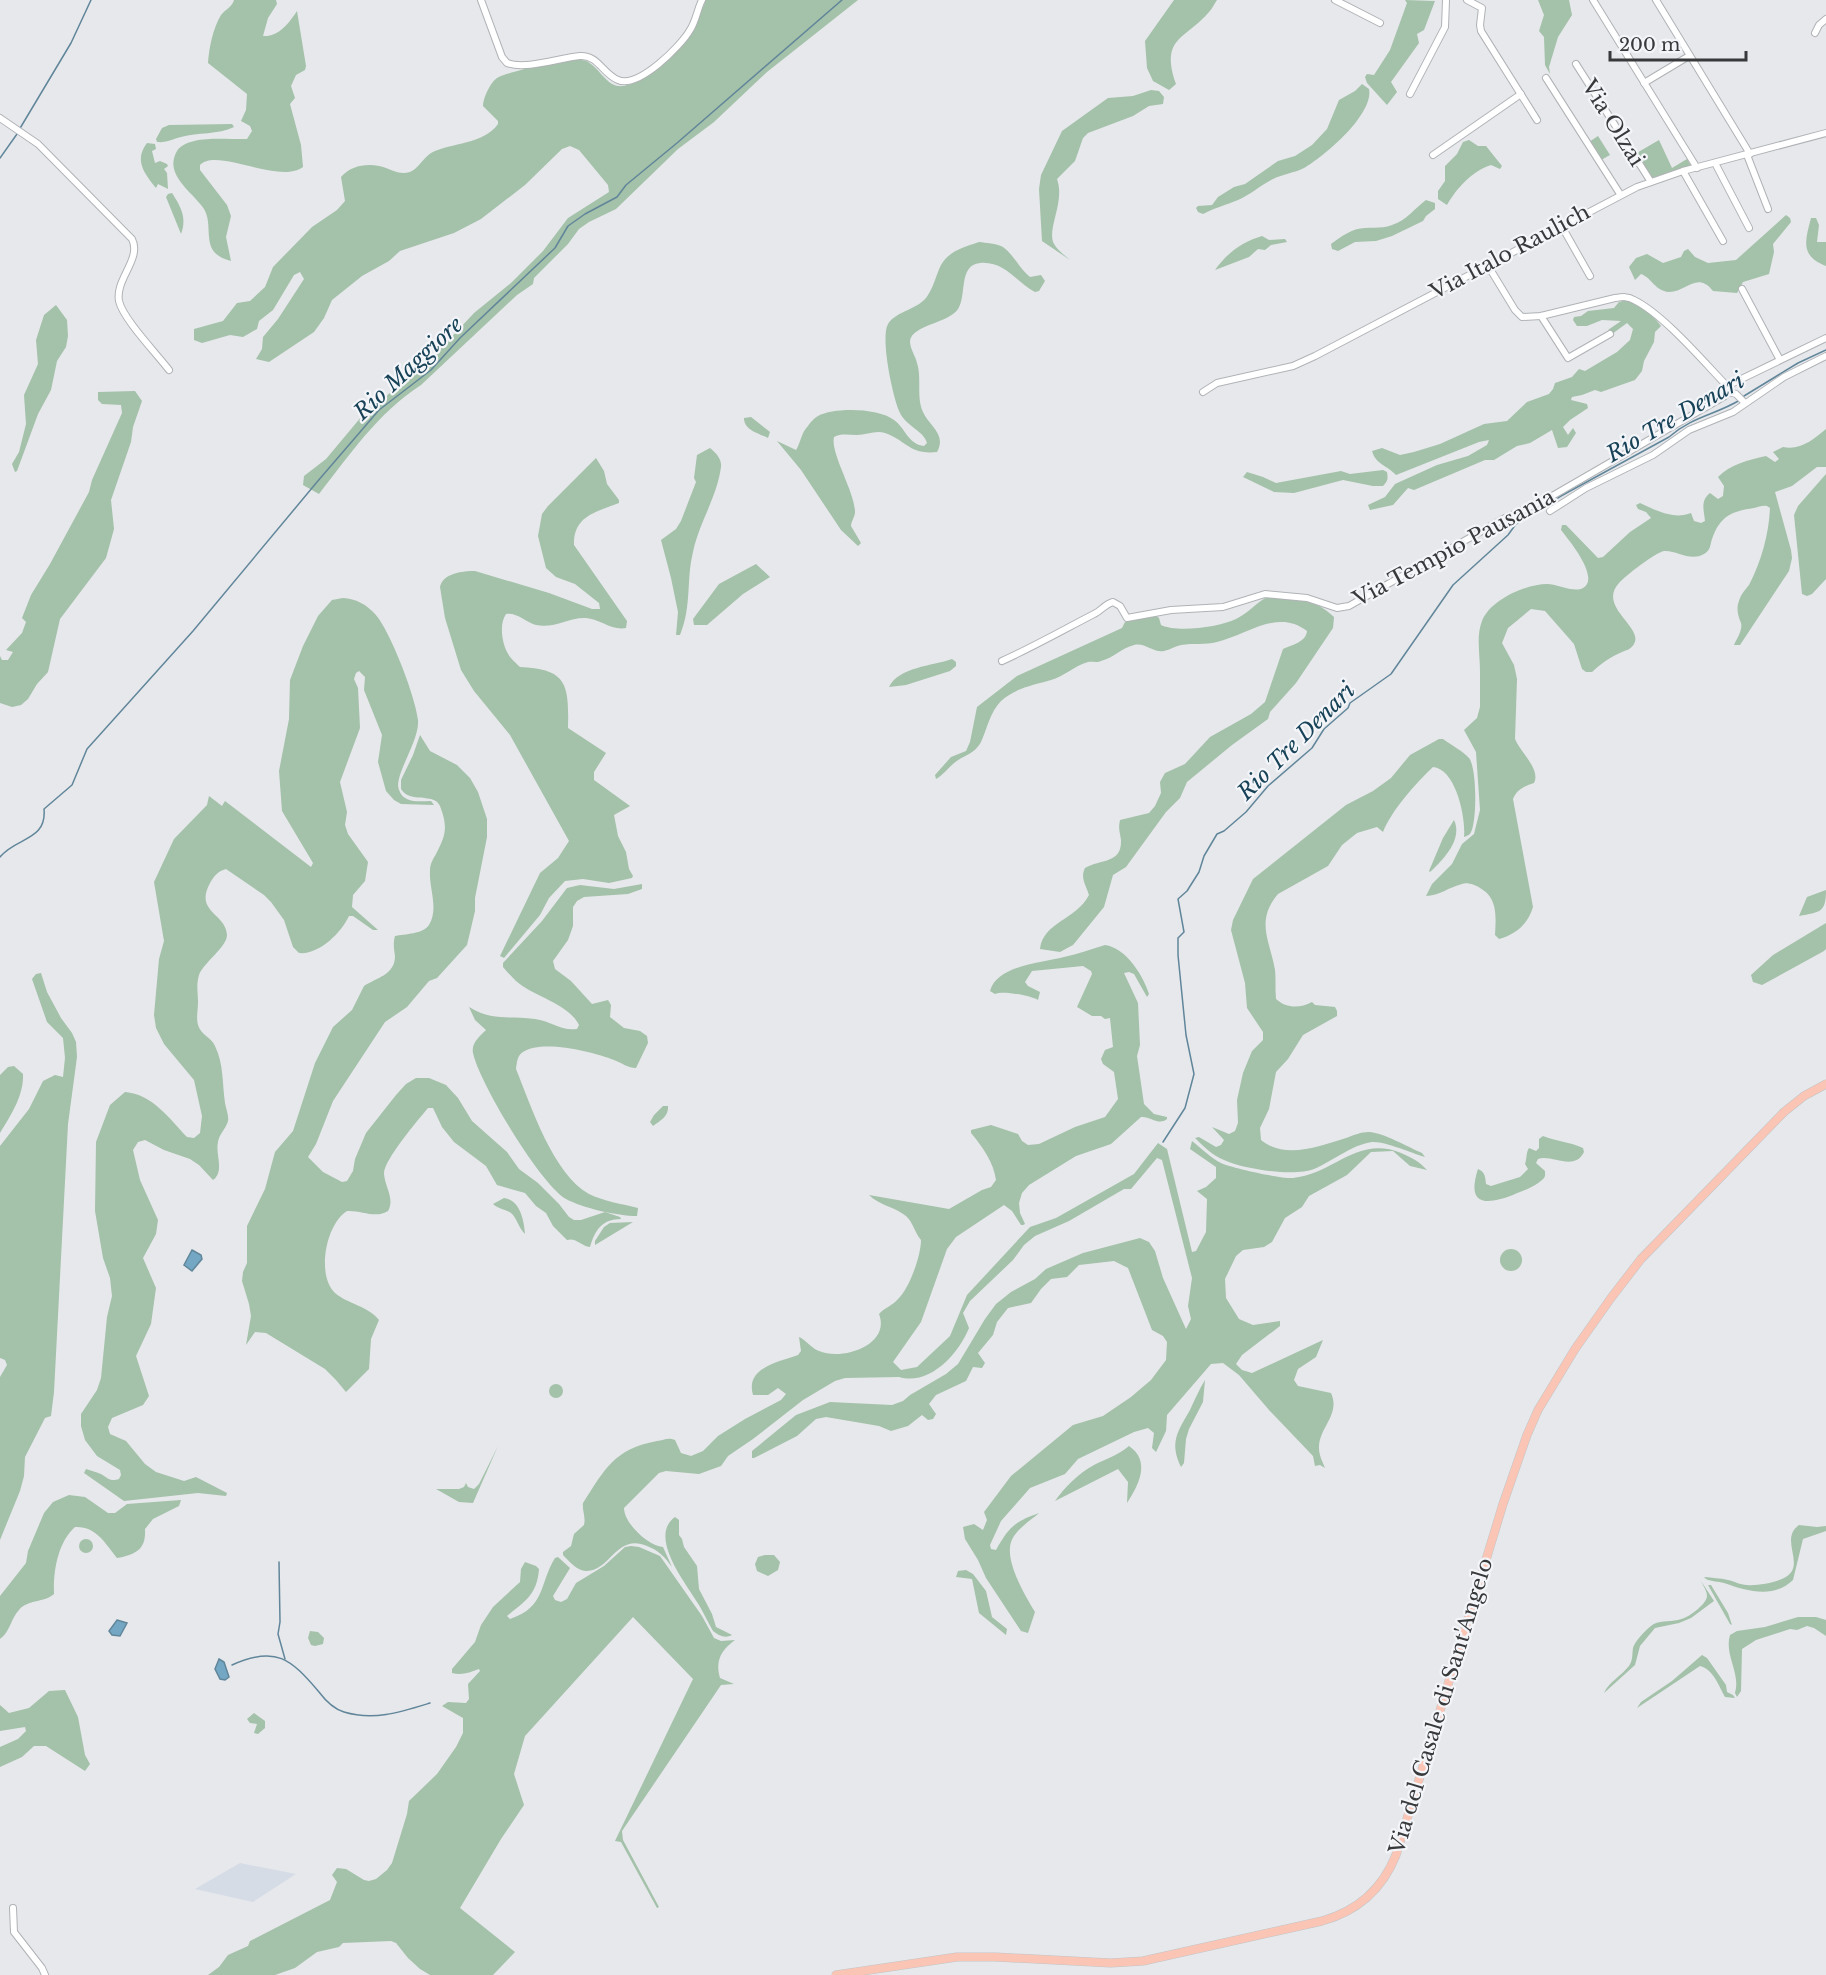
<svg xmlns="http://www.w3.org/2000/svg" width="1826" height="1975" font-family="'Libre Baskerville',serif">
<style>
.built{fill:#d5dce6}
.green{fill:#a4c1a9}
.water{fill:#73a7c3;stroke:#61869a;stroke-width:1.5}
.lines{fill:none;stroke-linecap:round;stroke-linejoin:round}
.stream{stroke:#61869a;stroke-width:1.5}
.minor-casing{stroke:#b0b3b6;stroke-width:8}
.major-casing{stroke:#c3c4c4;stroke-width:9}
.minor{stroke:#fff;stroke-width:6}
.major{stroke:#fbc5b6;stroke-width:8}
.labels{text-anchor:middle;stroke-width:4.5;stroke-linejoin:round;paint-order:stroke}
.street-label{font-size:21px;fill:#38393a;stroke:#f3f5f9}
.water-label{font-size:22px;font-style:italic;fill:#174257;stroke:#f3f5f9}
</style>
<rect width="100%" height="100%" fill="#e6e8ec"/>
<!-- built -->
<polygon class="built" points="240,1863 296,1874 253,1902 195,1889"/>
<!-- green -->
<g class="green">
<path d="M234,0H276L277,4L268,18L263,36C279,37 289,23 297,11L306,66L305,70L296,75L291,86L295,98L290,104L301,145L303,167C279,185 217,147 200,165V170L227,205L231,216L226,237L231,261C198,253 215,227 204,209C193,192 163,175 177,151C188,134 229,140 247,139L252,131L250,126L241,121L246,110L247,94L208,63C209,48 213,28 221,15C226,9 232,7 234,0Z"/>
<path d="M706,0H858L767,72L714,122L678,149L616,209L589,222L579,229L568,244L534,278L533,284L517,295L421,385C377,414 351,453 319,494L303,485L304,476L326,459L362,416L430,360L474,313L511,283L543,251L568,218L609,192L608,185L579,150L570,146L562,149L525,185L481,219L454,233L400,251L389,261L362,276L332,300L324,318L314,332L269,362L256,359L262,349L263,337L278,319L304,279L300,272L294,275L273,310L259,321L257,329L243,337L230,335L202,343L194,340V329L223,321L237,303L250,301L265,287L273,267L312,227L337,210L345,201L341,177C350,166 366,163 379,166C390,168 399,176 410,172C418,169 423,158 431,153C452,142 483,145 498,124V121L483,106C483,98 490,83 497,78C510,71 574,56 586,61C598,66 605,84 618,86C640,89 679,50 690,33C697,23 701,11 706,0Z"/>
<path d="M1174,0H1217C1214,4 1212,9 1209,12C1185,40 1160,37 1176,84L1169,90L1153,81L1147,68L1145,41Z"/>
<polygon points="1405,0 1435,1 1424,30 1417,34 1419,43 1391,82 1397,92 1387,105 1367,83 1365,77 1367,74 1374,75 1390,50 1407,3"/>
<polygon points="1538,0 1569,0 1572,15 1558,37 1549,67 1550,74 1545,65 1544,37 1539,31 1544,15"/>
<path d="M1362,84L1369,89C1374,114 1325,156 1304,168C1294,173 1283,174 1273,179C1261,185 1250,195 1238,200C1226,205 1214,208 1203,214L1198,212L1196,208L1198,206L1212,205L1218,197L1234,187L1245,184L1278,161L1295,156L1312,145L1327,129L1339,100L1355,91Z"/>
<path d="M1151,90L1159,91L1164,97L1163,104L1149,106L1133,116L1088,133L1083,138L1075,161L1057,179C1065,202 1048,226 1053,242C1056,249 1064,255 1070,260L1042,241L1039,189L1041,175L1062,131L1108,98L1133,96Z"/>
<path d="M232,124L234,127C218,135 198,132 181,137C172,139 167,143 157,142L156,139L162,128L169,125Z"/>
<polygon points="1598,136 1610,155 1601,160 1589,142"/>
<path d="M1469,140L1478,146H1486L1502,166L1500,169L1491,165C1472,171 1456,189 1447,205L1438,199V191L1445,181V166L1457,154L1463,142Z"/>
<polygon points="1659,140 1672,168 1687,159 1691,166 1651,180 1635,154"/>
<path d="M147,143L155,144L156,149L152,151L155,163L160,161L167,164L168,166L164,169L167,173L168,189L158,184L156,188C144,173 134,160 147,143Z"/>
<path d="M172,193C181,207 187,218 181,234L166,197L168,194Z"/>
<path d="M1426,200L1435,203V209L1426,216L1423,221L1392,236L1376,241L1355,242L1338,251L1332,249L1331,244C1341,237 1352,228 1365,228C1374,227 1383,229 1392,225C1406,221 1415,208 1426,200Z"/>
<path d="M1786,215L1790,218L1791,222L1773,244L1774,252L1769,274L1743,282L1737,293L1713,291C1697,271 1687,292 1669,292C1655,291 1652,278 1641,274L1635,280L1629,267L1636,258L1647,254L1663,263L1681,257L1684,251L1688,249L1695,257L1708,263L1736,260Z"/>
<path d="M1811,218H1816L1819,225L1817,242H1826V266C1800,256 1805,241 1811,218Z"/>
<path d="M1262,236L1269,240L1285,239L1287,242L1271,245L1265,250L1258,249L1249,257L1215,270C1227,253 1242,242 1262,236Z"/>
<path d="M979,242C986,243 996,243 1003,247C1013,254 1020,269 1030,277L1041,275L1045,281L1039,291L1035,292C1016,282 1005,261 980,263C958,265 967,296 958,309C949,323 912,325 910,341C910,349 915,355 917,363C922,378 916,397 923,412C929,426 947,434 937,452C909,455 906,440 885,433C876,430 866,435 857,435C849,435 841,433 834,437C830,453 855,492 855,512C855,517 851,521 851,526L861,543L858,546L841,530L801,470L777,441L796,450C801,442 801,433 808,426C810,423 814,418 818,416C834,407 879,408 894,420C906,429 908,444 924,446L927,443C924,431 906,426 900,413C893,399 880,338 888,324C897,310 919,310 928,295C934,286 936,275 941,265C949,251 964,247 979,242Z"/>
<path d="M1627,300C1640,306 1653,314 1661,326L1655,332L1654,342L1644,361L1642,371L1635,380L1601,392L1595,390L1582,395L1572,397L1571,400L1587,404L1588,408L1570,420L1563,427L1568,435L1573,428L1576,433L1567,447L1558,448L1552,430L1530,443L1517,446L1494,460H1485L1414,490L1408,488L1393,505L1370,510L1368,505L1385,497L1395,484L1437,465L1468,456L1487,445L1489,440L1479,442L1396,475C1387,465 1376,465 1372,451L1382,448L1400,455L1414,452L1440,444L1484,424L1507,421L1527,402L1549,394L1553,389L1555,383L1572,377L1579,369L1585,371L1617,352L1630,340L1633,329L1627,323L1612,334L1608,330L1621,321L1602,320L1587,326H1577L1573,320L1574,317L1581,316L1588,311L1614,308L1619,302Z"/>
<polygon points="56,305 67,320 68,336 66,347 57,361 51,390 38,414 17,471 15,472 12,464 19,452 26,424 24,395 38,364 36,340 44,315"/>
<polygon points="135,391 142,401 133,427 131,442 111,500 114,529 106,558 60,619 48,672 37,684 28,699 21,705 12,707 0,703 0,656 2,660 8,660 13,652 6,650 22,633 26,622 22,618 31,595 50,564 89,492 92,480 122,413 121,405 102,404 98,400 98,392"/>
<path d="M751,417L770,432L768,438C758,433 744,430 744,418Z"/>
<path d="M1826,429V467H1817L1792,486L1775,492L1791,550L1792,558L1789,571L1740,645H1734C1736,640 1743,630 1741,623C1738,616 1736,609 1739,601C1741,594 1745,590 1749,585C1761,562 1769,534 1770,508L1767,506C1762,505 1759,507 1754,508C1732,511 1720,516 1712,539C1710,545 1711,550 1704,554C1690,562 1677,550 1664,551C1656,552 1625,576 1619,583C1597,607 1644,627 1634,644C1631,649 1627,650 1622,652C1610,657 1602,663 1592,672H1586L1582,669L1574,644L1545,611L1531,609L1508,628L1502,643L1514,665L1517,679L1515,739C1520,752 1541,769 1534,783C1525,786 1517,789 1513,799L1533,907C1528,924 1516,934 1499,939L1495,935C1496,917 1498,898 1480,888C1476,885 1467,882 1462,884C1449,887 1439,896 1426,896L1432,884L1452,864L1462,844L1474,834L1480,810L1476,752L1464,730L1477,718L1480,707C1480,695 1480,683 1480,671C1480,654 1476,636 1482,621C1490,600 1526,584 1547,584C1557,584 1574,593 1583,588C1601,578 1568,539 1561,530L1562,525H1566L1598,558L1603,557L1630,532L1651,518L1646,512L1638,509L1636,505L1640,503C1655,510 1674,520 1691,513L1694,521L1701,523L1705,521C1704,510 1700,501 1710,493L1718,499L1723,496L1724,486L1718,477C1731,464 1748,460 1766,456L1775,462L1779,459L1773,452L1783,447C1800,451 1814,439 1826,429Z"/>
<path d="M710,448C716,453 722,459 721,467C717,497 699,523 693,552C686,580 692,606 680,635H676L678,612L671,578L661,540L676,529L681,521L696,482L694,478L697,455Z"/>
<path d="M596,458L604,471L607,484L619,500V503C596,512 573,516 574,545L627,621L626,628C612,631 600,619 586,618C569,617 554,629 536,625C525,622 517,612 506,614C499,624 502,642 507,652C509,657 516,663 520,667C567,669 569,684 568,728L606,753L594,772V780L630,806L614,815L618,836L626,852L629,869L633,876L632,878L609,883L583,879L565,881L549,898L540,915L504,958L500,956L540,873L558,858L569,841L510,735L474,691L461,670L445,618L440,587C443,573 463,571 475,571L549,593L592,609H600L599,603L575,584L556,577L546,568L538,536L542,514L548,506Z"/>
<path d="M1383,470L1387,472C1388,479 1388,481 1383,486H1373L1343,480L1294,493L1274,492L1243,477L1247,472L1263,477L1276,483L1341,471L1350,474Z"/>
<polygon points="1826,474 1826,579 1812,594 1807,596 1802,594 1794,515 1798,506"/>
<polygon points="756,564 770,577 743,594 707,625 694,625 693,619 719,584"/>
<path d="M1267,597C1296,598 1312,597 1334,617L1333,628L1296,683L1270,712L1268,719L1232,745L1187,782L1180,798L1166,812L1126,867L1113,875L1104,907L1073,945L1060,952L1040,949C1043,922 1076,920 1089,895C1086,885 1080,878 1085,868C1101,859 1122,864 1121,840C1120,831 1118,830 1120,820L1149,813L1155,806L1161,793L1160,782L1165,773L1185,764L1210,737L1251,714L1265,702L1283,649C1292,645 1306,642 1307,631C1278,608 1247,635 1217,642C1205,645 1193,643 1181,645C1175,646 1170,650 1164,651C1153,653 1145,642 1134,645C1122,648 1113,658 1101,661C1097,663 1092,661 1088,662C1074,666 1063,677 1051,680C1034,685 1015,688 1001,701C990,712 987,729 981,742C974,755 963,755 953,764C947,769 943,775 936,779L935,775L951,757L966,751L970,742L977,707L1017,676L1122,628L1125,622L1155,615L1159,618L1161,625C1178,633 1219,627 1236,619C1247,614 1256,603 1267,597Z"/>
<path d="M343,598C356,599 366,604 375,614C390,630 416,698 418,720C420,741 393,776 399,790C404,804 419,801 431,801L434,805L401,804L394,800L386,791L378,762L382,735L364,690L365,677L359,671L356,673L354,679L358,688L360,728L340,782L347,812L345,825L348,834L368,862L365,881L353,895L352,907L378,930H373L353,916H349C341,933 319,955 299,953L293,947L284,920L271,902L264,895L226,869C218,871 214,876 210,883C194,912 226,913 227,935C227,947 204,962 199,975C196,985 198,993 198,1002C198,1010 196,1018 198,1025C201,1035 212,1038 215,1046C224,1065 222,1083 225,1103C226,1109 229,1116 228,1121C226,1129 219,1134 218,1142C215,1154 225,1171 213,1180L199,1165L190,1159L164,1150L145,1140L138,1142L133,1150L140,1180L158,1220L156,1234L143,1258L156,1288L151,1324L136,1356L149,1396L143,1405L112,1418L108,1427L110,1434L126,1441L145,1464L156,1472L184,1481L196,1477L227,1493L226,1496L198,1493L124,1501L84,1473L86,1469C91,1471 97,1472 101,1474C108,1478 110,1482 119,1479L121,1475L120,1470L97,1456L85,1440L81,1426V1414L97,1390L101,1378L107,1317L112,1296L110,1278L103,1258L95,1211L96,1142L110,1105L125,1092C152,1094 169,1118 187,1137L194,1138L200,1133L202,1116L194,1080L164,1044L156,1028L154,1015L159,959L164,941L154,882L174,839L207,805L209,796L222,806L225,801L311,867L313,863L282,811L279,771L289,719L290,680L303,646L318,616L332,600Z"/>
<path d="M952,659L956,662V666L950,671L906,685L889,687C899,667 932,666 952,659Z"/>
<path d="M420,735L430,751L457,765L470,778L478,792L487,819V837L475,898V911L467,945L437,978L429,981L407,1007L385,1022L333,1101L316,1144L308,1157L323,1172L342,1182L347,1181L353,1171L355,1159L366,1133L396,1095L406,1084L416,1078H429L446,1085L458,1098L472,1121L507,1152L519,1169L538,1183L559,1204L569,1217L574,1220H581L605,1212L620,1217L621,1219C602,1219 595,1230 590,1247C581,1246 576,1237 567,1240L553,1226L546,1213L536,1206L525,1193L497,1185L486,1166L454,1142L442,1127L433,1108H428C418,1120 383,1161 384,1174C385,1187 395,1199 388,1211C376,1219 361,1210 347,1211C326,1224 316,1275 335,1293C348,1304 368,1306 379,1320L371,1339L369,1369L346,1392L336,1380L325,1369L266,1333L255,1332L246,1345L251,1316L249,1304L242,1281L243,1272L247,1263V1226L265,1189L275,1152L293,1131L315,1063L333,1027L352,1010L364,986C376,978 395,975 395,956C394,949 393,943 395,936C405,934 423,934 429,925C439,908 429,889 430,871C430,864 433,859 436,854C446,835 448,827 440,806C434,792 410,804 401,789V780L413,755Z"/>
<path d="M1439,739H1443C1451,745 1463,751 1469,758C1477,768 1477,821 1471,832C1469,836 1468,835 1464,837C1466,818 1456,769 1433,767C1415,784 1392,810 1383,832L1377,827L1357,833L1342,845L1328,866L1278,894C1255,921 1270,941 1275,970C1276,979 1275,989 1276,999C1286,1008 1299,1009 1312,1002L1315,1005L1335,1007L1337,1011V1016L1303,1035L1288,1059L1276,1072L1269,1109L1260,1128L1261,1140C1285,1160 1320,1146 1346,1138C1354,1135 1361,1132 1369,1132C1384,1133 1408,1147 1422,1153L1425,1157C1411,1153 1385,1141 1372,1142C1351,1145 1333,1161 1314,1169C1294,1177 1243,1169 1224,1160C1212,1155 1204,1147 1195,1138L1199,1137L1216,1147L1221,1145L1224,1140L1212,1127L1229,1134L1235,1131L1238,1123L1237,1100L1243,1073L1252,1051L1263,1040V1032L1247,1008L1245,983L1231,930L1233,920L1253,879L1346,805L1373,791L1391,778L1410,755Z"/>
<path d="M1454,820C1463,839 1444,859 1430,872L1429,871L1443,838Z"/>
<path d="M642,884V889L628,894L584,897L577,901L573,907V926L568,940L553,961L555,969L571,981L592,1004L608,1000L611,1005L610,1017L624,1028L640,1031L647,1036L648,1043L636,1068C628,1068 622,1063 614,1060C594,1052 542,1039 523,1052C517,1056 517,1062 516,1069C531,1106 553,1174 589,1194C603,1201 622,1204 638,1208L637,1216C617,1216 583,1208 566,1199C540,1184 479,1082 473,1053C471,1043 480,1036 486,1030L475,1020L469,1007C494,1022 508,1015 535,1019C550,1021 561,1031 577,1029L579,1025C568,1003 534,997 516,981C512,977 507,972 503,967V963L542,921L567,888L580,885L614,889Z"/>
<path d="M1826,890C1826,913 1820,912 1799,916L1807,897Z"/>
<polygon points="1826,923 1826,949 1824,951 1762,985 1753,982 1751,975 1773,955"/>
<path d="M1105,945C1126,948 1143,975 1149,994L1147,997L1134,974L1129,972L1124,973L1138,1003L1140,1045L1137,1056L1144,1104L1154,1114L1167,1117V1119C1158,1126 1151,1116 1141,1117L1111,1144L1076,1156L1029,1185L1022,1193L1019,1203L1020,1213L1025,1224L1023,1225H1021L1012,1211L1004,1205L956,1237L947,1249L921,1322L893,1362L901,1370L917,1367L950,1336L967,1295L1030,1227L1056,1218L1134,1174L1158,1143L1167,1149L1192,1252L1196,1251L1206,1232L1207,1199L1197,1191L1206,1187L1216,1178V1167L1190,1149L1192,1141C1201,1148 1211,1158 1221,1163C1232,1168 1281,1179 1293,1178C1334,1174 1357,1135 1401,1153C1412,1158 1419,1161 1427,1170L1410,1166L1393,1151L1371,1152L1347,1175L1309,1196L1302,1207L1285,1218L1272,1242L1264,1247L1243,1250L1236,1256L1225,1279L1226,1298L1239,1319L1253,1325L1280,1321V1326L1242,1355L1236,1364L1242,1370L1252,1373L1323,1340L1316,1357L1298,1369L1294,1380L1298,1386L1331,1393C1341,1415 1318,1428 1319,1449C1319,1455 1323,1463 1325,1468L1320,1465L1315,1466L1313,1456L1269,1410L1239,1375L1223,1363L1211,1364L1167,1415L1166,1431L1156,1452L1152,1448L1154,1433L1148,1428L1134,1432L1078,1459L1065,1474L1030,1488L1001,1521L990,1545L991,1549L996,1550C1009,1527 1014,1522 1039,1513C1031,1520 1020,1527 1014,1536C1000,1555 1025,1595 1035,1612L1028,1633L1021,1631L986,1578L978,1560L965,1539L963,1527L974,1524L983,1530L987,1520L984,1512L1011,1476L1073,1425L1103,1416L1131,1397L1151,1380L1166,1360L1167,1342L1163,1336L1152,1330L1128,1268L1114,1261L1079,1265L1067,1277L1051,1279L1041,1289L1031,1303L1008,1308L997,1322L993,1335L978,1353L985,1363L982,1368L973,1367L966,1381L936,1395L929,1404L936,1414L933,1419L928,1420L922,1415L908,1426L891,1431L879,1426L826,1417L816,1419L797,1436L754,1458H752V1451L796,1415L830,1402L892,1405L903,1401L910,1395L946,1374L958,1364L985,1319L996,1304L1011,1292L1035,1279L1046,1269L1083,1253L1140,1238L1149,1242L1155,1251L1163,1278L1186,1329L1191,1319L1188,1306L1192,1278L1162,1160L1157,1158L1131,1189H1124L1069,1221L1035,1236L1024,1245L1013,1260L970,1301L963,1313L969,1328C958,1355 929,1386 899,1377L845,1378L835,1381L803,1400L753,1439L728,1456L721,1466L699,1474L666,1471L659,1473L624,1508C624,1523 648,1546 663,1547L672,1567C665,1557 658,1550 647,1546C616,1533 610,1572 586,1571C577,1571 569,1561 563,1555V1552L571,1546L574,1534L584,1525C586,1517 582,1511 583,1503C605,1469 614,1449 657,1441C664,1440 668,1437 675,1440L681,1453L691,1456L703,1451L718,1436L745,1419L781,1400L786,1394L778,1388L768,1395H753C745,1368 778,1362 798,1355L801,1351L799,1337C806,1340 811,1348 819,1351C842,1361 891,1345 879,1314C884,1308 892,1306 898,1299C909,1289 921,1256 921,1240C915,1233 913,1222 906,1216C895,1207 879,1205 869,1195L949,1209L982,1190L991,1187L996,1180C994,1163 982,1146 971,1133V1130L991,1125L1018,1134L1022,1141L1028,1145L1039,1144L1075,1127L1105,1117L1118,1099L1114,1072L1103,1064L1101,1059L1105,1050L1113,1047L1110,1018L1105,1019L1101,1016H1092L1077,1007L1092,974L1091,971L1083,966L1032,971L1025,982L1028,986L1040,992L1038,1000C1031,996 1003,990 995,994L990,991C997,965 1042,963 1064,957C1078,954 1091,949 1105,945Z"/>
<polygon points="41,973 47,992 61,1018 72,1033 76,1042 77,1057 68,1124 54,1392 51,1416 45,1418 25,1457 24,1476 20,1491 0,1540 0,1377 7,1365 5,1360 0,1358 0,1146 29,1109 43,1081 55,1075 63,1077 65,1058 63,1038 47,1022 32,979 36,974"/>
<path d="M14,1066L23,1074C24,1095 11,1115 0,1133V1075L8,1067Z"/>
<path d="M663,1106H668C669,1116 660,1121 653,1126L650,1122L654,1115Z"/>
<path d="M1543,1136C1556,1141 1570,1142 1583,1148L1584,1152C1574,1172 1552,1154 1538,1159L1536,1163L1545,1171C1545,1176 1546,1176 1542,1180C1535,1187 1522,1191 1513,1195C1486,1205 1466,1206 1478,1169C1485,1172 1485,1176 1486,1184L1491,1186L1520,1177L1528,1169L1525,1164C1527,1159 1526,1152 1529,1148L1536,1151L1539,1148V1139Z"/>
<path d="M504,1198C520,1200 524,1220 525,1234C518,1227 517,1218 511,1213C505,1209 498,1209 493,1204Z"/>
<polygon points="633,1222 595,1245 595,1241 604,1227 610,1223"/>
<circle cx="1511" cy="1260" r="11"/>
<path d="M1205,1380L1203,1402L1189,1429L1186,1439L1184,1463L1181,1467C1169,1442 1178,1431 1190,1410C1195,1399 1199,1390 1205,1380Z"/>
<circle cx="556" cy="1391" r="7"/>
<polygon points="498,1446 473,1503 459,1502 436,1489 459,1489 464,1487 466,1483 468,1487 474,1489 479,1484"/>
<path d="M1129,1446C1151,1461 1139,1485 1127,1503L1128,1482L1118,1469L1055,1501C1065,1487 1079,1473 1094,1465C1106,1459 1118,1455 1129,1446Z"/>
<path d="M69,1495L85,1497L108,1513H115L127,1504L181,1500L179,1506L153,1519L145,1529C146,1549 137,1554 117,1558C105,1543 96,1526 75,1527C58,1542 53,1571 54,1594C44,1603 28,1599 19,1610C11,1618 10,1632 0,1639V1596L26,1563L28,1551L44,1513L53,1502Z"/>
<path d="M675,1517L679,1520V1535L682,1539L684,1547L697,1566L699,1589L712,1614L716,1627L732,1635C725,1639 718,1635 713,1631C708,1622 704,1614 699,1605C688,1586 647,1537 675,1517Z"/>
<path d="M1799,1525L1817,1527L1826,1526V1531L1803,1539L1793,1580C1773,1599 1747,1591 1724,1583C1718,1581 1712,1582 1706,1579L1704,1577C1712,1578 1720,1578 1728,1580C1734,1581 1740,1585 1747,1585C1756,1586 1775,1583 1784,1578C1808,1566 1778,1540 1799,1525Z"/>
<circle cx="86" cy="1546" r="7"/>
<path d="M631,1546L639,1547L660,1556L702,1616L714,1638L721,1641L735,1640C721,1650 715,1661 720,1678L734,1684L721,1685L622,1831L623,1840L659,1907L657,1908L621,1842L615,1841L693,1679L633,1617L525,1736L514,1774L524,1805L501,1839L460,1908L515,1952L493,1975H430L420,1969L408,1958L396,1943L391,1941L343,1943L339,1947L317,1952L295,1968L275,1975H208L219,1967L228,1955L248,1946L250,1941L330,1900L337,1882L332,1875L337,1868L346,1869L364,1880L369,1881L376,1879L387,1870L392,1863L407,1814L409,1801L437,1774L456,1747L463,1733V1718L442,1706L448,1702L466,1703L469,1699L468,1684L480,1671L479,1669C470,1672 462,1676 452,1673V1669L475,1642L481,1625L493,1607L520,1582L521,1569L525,1562L536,1566L539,1569C537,1595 525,1601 507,1616L510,1619C546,1607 539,1584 555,1558L558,1557L570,1568L553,1596L555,1600L561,1602L567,1599L576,1583L604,1566L625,1547Z"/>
<polygon points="765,1555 774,1555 780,1562 778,1570 768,1576 757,1571 755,1564 758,1557"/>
<polygon points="966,1570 973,1574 986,1591 992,1617 1007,1629 1006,1635 979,1613 972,1579 956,1577 958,1571"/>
<path d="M1701,1581L1714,1601L1691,1618L1679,1623L1655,1628L1640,1646L1635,1665L1604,1693C1609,1682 1621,1676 1629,1666C1633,1660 1632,1655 1633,1648C1635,1641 1645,1631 1651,1626C1658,1620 1669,1622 1678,1620C1686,1618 1692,1614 1698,1609C1711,1597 1708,1595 1701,1581Z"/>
<polygon points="1708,1585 1711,1585 1728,1613 1732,1625 1730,1624"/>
<path d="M1798,1617H1816L1826,1620V1636L1814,1628L1807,1626L1797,1630L1790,1629L1756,1640L1742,1649L1741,1691L1737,1697L1735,1693C1741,1673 1724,1655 1730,1635L1737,1631L1765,1627Z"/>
<polygon points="310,1631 318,1632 324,1638 323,1644 315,1646 311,1645 308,1638"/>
<path d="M1702,1655L1707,1658L1726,1685L1727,1692L1733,1695L1735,1698L1725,1697C1719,1686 1713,1669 1700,1666L1637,1708L1641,1702L1672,1681Z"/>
<polygon points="65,1690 78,1717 85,1755 90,1764 85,1771 46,1746 34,1746 22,1757 0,1767 0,1747 18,1739 26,1731 25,1727 0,1731 0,1705 9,1713 29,1708 49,1691"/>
<polygon points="254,1713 265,1721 265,1728 258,1734 254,1733 257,1724 250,1723 247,1719"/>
</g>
<!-- water -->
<g class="water">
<polygon points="192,1250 201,1255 202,1259 192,1271 184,1265"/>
<polygon points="117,1620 127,1623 120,1636 112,1635 109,1631"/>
<polygon points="219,1659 224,1662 229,1677 225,1680 220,1679 215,1669"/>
</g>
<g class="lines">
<!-- stream -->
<g class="stream">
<polyline points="19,130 71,43 91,0"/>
<polyline points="0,158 17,134"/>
<polyline points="1744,396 1798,363 1826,350"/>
<path d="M0,857C16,837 47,841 44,809L72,785L87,749L193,631L317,482L379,410L431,370L460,338L555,248L568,226L585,214L617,197L626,185L677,143L842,0"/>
<path d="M1163,1142L1185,1108L1194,1074L1186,1035L1178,955V938L1184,932L1178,899L1187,891L1199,872L1204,856L1217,834L1224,831L1246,812L1268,786L1312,748L1324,729L1348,708L1350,703L1391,674L1453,585L1508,535L1516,524L1561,496L1669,437C1693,416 1715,415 1740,400"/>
<polyline points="279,1562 280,1622 278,1634 285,1659"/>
<path d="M232,1665C276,1645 291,1659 319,1692C325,1700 334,1709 344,1712C374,1721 401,1712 430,1703"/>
</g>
<defs>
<g id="minor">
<path d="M481,0L502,57L507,63C526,70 559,58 580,56C598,55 603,74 618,80C638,89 681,46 690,30C696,21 697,10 702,0"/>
<polyline points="1335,0 1380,23"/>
<polyline points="1467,0 1482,8 1480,25 1481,31 1537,120"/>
<polyline points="1593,0 1697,168"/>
<polyline points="1656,0 1750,154"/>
<polyline points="1815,33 1819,25 1826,19"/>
<polyline points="1576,64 1651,182"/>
<polyline points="1546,78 1620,194"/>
<polyline points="1644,83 1689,56"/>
<polyline points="1410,94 1445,27 1446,0"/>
<path d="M0,118L38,144L132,239C142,259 115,279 119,301C123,319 157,354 169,370"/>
<polyline points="1433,155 1521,94"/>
<polyline points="1747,155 1768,209"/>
<polyline points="1715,163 1749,228"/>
<polyline points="1683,171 1723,241"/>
<polyline points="1561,225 1590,276"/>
<path d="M1487,264L1515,310L1522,317L1541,316L1615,298C1622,297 1628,296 1634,300C1663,314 1703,361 1727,386L1729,392"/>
<polyline points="1742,289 1780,360"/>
<polyline points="1541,316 1568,358 1610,334"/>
<polyline points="1727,386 1826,338"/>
<polyline points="1203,392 1217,383 1293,366 1315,356 1637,187 1683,171 1826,133"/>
<polyline points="1729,392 1736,394 1745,403"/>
<polyline points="1550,511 1586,488 1653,455 1689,430 1733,412 1784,377 1826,356"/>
<path d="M1002,661C1033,647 1063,630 1094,614C1101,611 1105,604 1113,602L1120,606L1127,618L1171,610L1223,607L1265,594L1307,598L1337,608L1349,606L1503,519L1547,499L1725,396L1729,392"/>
<polyline points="13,1908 14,1932 42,1968 45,1975"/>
</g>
<path id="major" d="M836,1975L957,1957H996L1111,1963L1143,1961L1322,1921C1358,1911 1382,1890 1396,1855L1503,1504L1527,1435L1538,1410L1575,1349L1611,1298L1641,1259L1784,1112L1804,1096L1826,1084"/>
</defs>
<!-- minor casing -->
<use href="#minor" class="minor-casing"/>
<!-- major casing -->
<use href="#major" class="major-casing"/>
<!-- minor -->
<use href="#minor" class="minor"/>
<!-- major -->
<use href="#major" class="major"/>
</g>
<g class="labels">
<!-- street labels -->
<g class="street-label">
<text transform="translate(1613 123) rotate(58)" y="7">Via Olzai</text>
<text transform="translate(1510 252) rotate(-28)" y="7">Via Italo Raulich</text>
<text transform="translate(1454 548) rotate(-28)" y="7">Via Tempio Pausania</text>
<text transform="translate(1441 1706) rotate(-73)" y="7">Via del Casale di Sant'Angelo</text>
</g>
<!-- water labels -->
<g class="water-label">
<text transform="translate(408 368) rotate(-43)" y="8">Rio Maggiore</text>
<text transform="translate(1675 417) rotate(-30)" y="8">Rio Tre Denari</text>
<text transform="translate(1296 741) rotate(-45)" y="8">Rio Tre Denari</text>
</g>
</g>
<!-- scale -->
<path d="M1610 51v9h136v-9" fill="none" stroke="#38393a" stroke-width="3"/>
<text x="1619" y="51" font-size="18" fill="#38393a" stroke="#f3f5f9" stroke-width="4.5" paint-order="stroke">200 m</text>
</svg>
